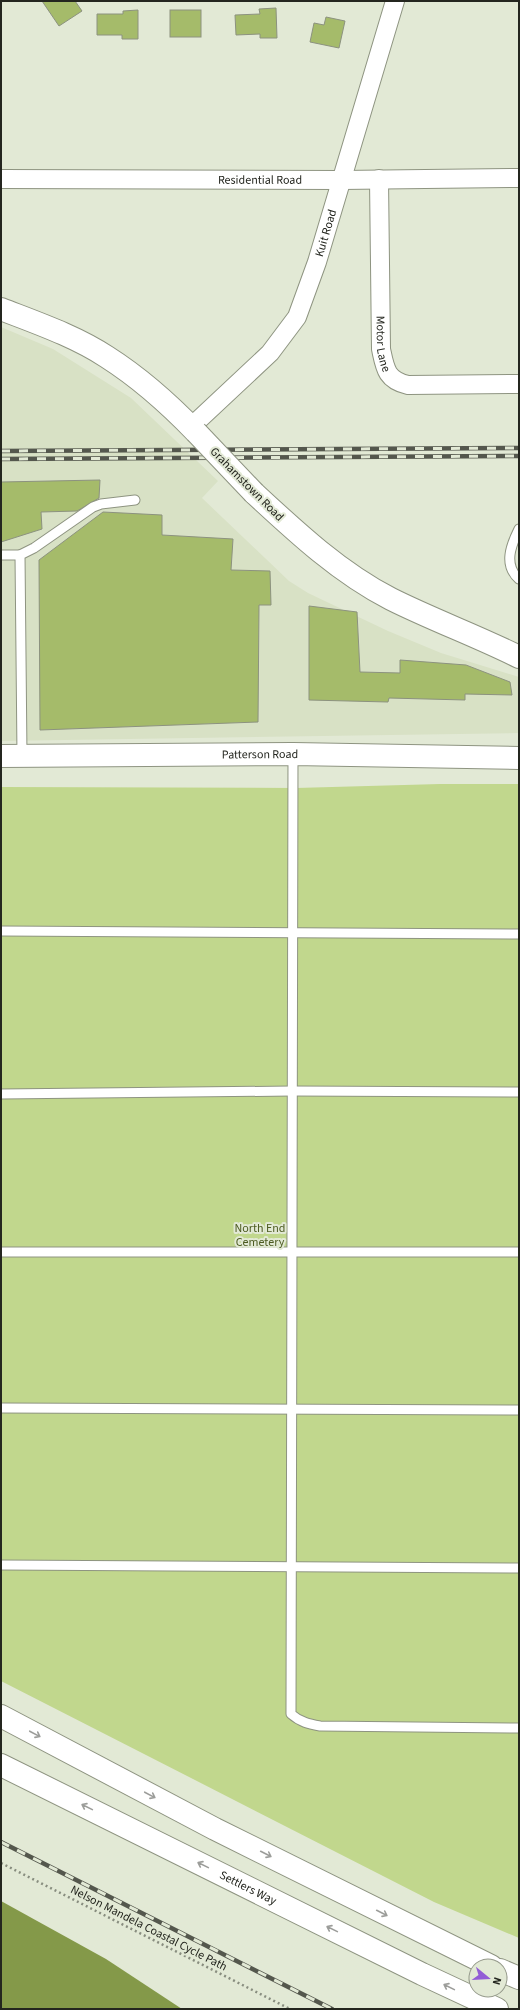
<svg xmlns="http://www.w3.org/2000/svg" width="520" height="2010" font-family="'Source Sans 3',sans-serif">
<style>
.built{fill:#d8e1c5}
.green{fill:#c1d78d}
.water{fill:#849949}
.building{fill:#a5bb6a;stroke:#8c927f}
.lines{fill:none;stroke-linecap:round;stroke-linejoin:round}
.lane-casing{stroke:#8e9481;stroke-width:11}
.street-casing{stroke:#8e9481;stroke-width:20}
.secondary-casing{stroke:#8e9481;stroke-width:24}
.primary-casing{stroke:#8e9481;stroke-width:24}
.highway-casing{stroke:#8e9481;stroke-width:24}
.path{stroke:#888d7f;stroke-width:2.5;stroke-dasharray:2 3;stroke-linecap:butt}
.lane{stroke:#fff;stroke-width:9}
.street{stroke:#fff;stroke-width:18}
.secondary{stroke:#fff;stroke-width:22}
.primary{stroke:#fff;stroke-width:22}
.highway{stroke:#fff;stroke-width:22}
.rail-casing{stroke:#54574d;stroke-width:4.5}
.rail{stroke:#e2e9d5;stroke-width:3;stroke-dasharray:9;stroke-linecap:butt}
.primary-bridge-casing{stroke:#8e9481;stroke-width:24;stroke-linecap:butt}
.primary-bridge{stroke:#fff;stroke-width:22}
.oneway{stroke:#9c9d9a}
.labels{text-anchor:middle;stroke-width:4;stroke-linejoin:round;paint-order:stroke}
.street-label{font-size:12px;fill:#24261f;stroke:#e2e9d5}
.park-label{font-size:12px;fill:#4c5b21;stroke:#e2e9d5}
</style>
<rect width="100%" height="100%" fill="#e2e9d5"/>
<!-- built -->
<polygon class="built" points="1,327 53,349 131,398 218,481 202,498 289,581 308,593 388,631 441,653 519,677 519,733 1,741"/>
<!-- green -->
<polygon class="green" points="440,784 519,784 519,1938 434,1902 1,1681 1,787 296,788"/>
<!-- water -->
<polygon class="water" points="1,1901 106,1959 182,2009 1,2009"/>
<!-- building -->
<g class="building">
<polygon points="42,1 75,1 82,11 59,26"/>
<polygon points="276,8 277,38 260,38 260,34 236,35 235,15 260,14 259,9"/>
<polygon points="138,10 138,39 122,39 122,35 97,35 97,14 123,14 123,11"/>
<rect x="170" y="10" width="31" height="27"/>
<polygon points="326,17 345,21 339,48 310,42 314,23 324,25"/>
<polygon points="100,480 99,498 77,511 41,512 42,529 1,542 1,482"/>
<polygon points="103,512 162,515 162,535 233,539 231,570 270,571 271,605 259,605 258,722 40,730 39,560"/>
<polygon points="309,606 357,612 360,672 400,673 400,660 466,665 510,682 512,695 465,694 465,700 389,698 388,702 309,700"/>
</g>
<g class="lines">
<defs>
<g id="lane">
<path d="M519,529C511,545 503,565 519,579"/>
<polyline points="1,555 20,555"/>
<path d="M293,754L291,1714C300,1722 309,1724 320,1726L519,1728"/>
<polyline points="22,756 20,555 34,548 93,507 101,504 135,500"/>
<polyline points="1,931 519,934"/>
<polyline points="1,1094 292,1091 519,1092"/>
<polyline points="1,1252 519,1252"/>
<polyline points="1,1408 519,1410"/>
<polyline points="1,1565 519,1568"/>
</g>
<g id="street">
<path id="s1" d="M1,179L341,180L519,178"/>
<path id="s2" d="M379,179L381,349C385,368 386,380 408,385L519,384"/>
<path id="s3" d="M191,427L270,353L297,317L317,262L395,1"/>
</g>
<g id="secondary">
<path id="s4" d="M1,756L293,754L519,758"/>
</g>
<g id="primary">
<path d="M1,309C37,323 75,336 107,357C140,378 169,404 196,432"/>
<path d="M254,493C296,532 340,573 391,599C433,620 477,636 519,657"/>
</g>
<g id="highway">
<polyline points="1,1716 215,1829 491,1966"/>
<path id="s5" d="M1,1765L422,1974L497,2009"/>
<polyline points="500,1970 519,1978"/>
</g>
</defs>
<!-- lane casing -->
<use href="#lane" class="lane-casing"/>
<!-- street casing -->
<use href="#street" class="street-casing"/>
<!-- secondary casing -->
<use href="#secondary" class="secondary-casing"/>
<!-- primary casing -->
<use href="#primary" class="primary-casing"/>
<!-- highway casing -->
<use href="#highway" class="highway-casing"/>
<!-- path -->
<polyline class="path" points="1,1863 290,2009"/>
<!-- lane -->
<use href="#lane" class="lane"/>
<!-- street -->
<use href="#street" class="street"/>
<!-- secondary -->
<use href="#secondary" class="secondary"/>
<!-- primary -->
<use href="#primary" class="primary"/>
<!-- highway -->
<use href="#highway" class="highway"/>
<defs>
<g id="rail">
<polyline points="1,451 519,448"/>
<polyline points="1,459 519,456"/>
<polyline points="1,1842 332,2009"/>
</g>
</defs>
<!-- rail casing -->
<use href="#rail" class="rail-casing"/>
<!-- rail -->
<use href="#rail" class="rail"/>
<defs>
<polyline id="primary-bridge" points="196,432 254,493"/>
</defs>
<!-- primary-bridge casing -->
<use href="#primary-bridge" class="primary-bridge-casing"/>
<!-- primary-bridge -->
<use href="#primary-bridge" class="primary-bridge"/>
</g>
<!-- one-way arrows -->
<defs><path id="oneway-shaft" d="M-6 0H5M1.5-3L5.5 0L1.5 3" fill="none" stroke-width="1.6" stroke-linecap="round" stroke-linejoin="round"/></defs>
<g class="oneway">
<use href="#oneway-shaft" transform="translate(35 1734) rotate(28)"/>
<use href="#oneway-shaft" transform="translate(150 1795) rotate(28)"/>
<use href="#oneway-shaft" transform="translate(87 1807) rotate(-154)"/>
<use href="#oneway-shaft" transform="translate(266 1854) rotate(27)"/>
<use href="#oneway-shaft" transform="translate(203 1865) rotate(-154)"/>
<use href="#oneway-shaft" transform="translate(382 1913) rotate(27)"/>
<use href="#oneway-shaft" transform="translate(332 1929) rotate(-154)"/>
<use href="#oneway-shaft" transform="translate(449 1987) rotate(-154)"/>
</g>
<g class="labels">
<!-- street labels -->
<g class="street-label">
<text dy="4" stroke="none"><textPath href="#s1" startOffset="259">Residential Road</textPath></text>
<text dy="4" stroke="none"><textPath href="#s3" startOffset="242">Kuit Road</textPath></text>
<text dy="4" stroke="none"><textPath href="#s2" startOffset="165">Motor Lane</textPath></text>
<text transform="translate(247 484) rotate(45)" y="4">Grahamstown Road</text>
<text dy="4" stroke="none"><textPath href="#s4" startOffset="259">Patterson Road</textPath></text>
<text dy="4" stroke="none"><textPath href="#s5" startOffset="276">Settlers Way</textPath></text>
<text transform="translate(149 1928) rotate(27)" y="4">Nelson Mandela Coastal Cycle Path</text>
</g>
<!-- park labels -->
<g class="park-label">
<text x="260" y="1232">North End<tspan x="260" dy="14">Cemetery</tspan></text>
</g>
</g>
<!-- border -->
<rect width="520" height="2010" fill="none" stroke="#24261f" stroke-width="4"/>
<!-- north arrow -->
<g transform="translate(488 1978) rotate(108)"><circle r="19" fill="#e2e9d5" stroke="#969b8c"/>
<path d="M0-3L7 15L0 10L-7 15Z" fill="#935dd6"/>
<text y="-6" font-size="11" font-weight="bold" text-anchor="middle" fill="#24261f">N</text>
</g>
</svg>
